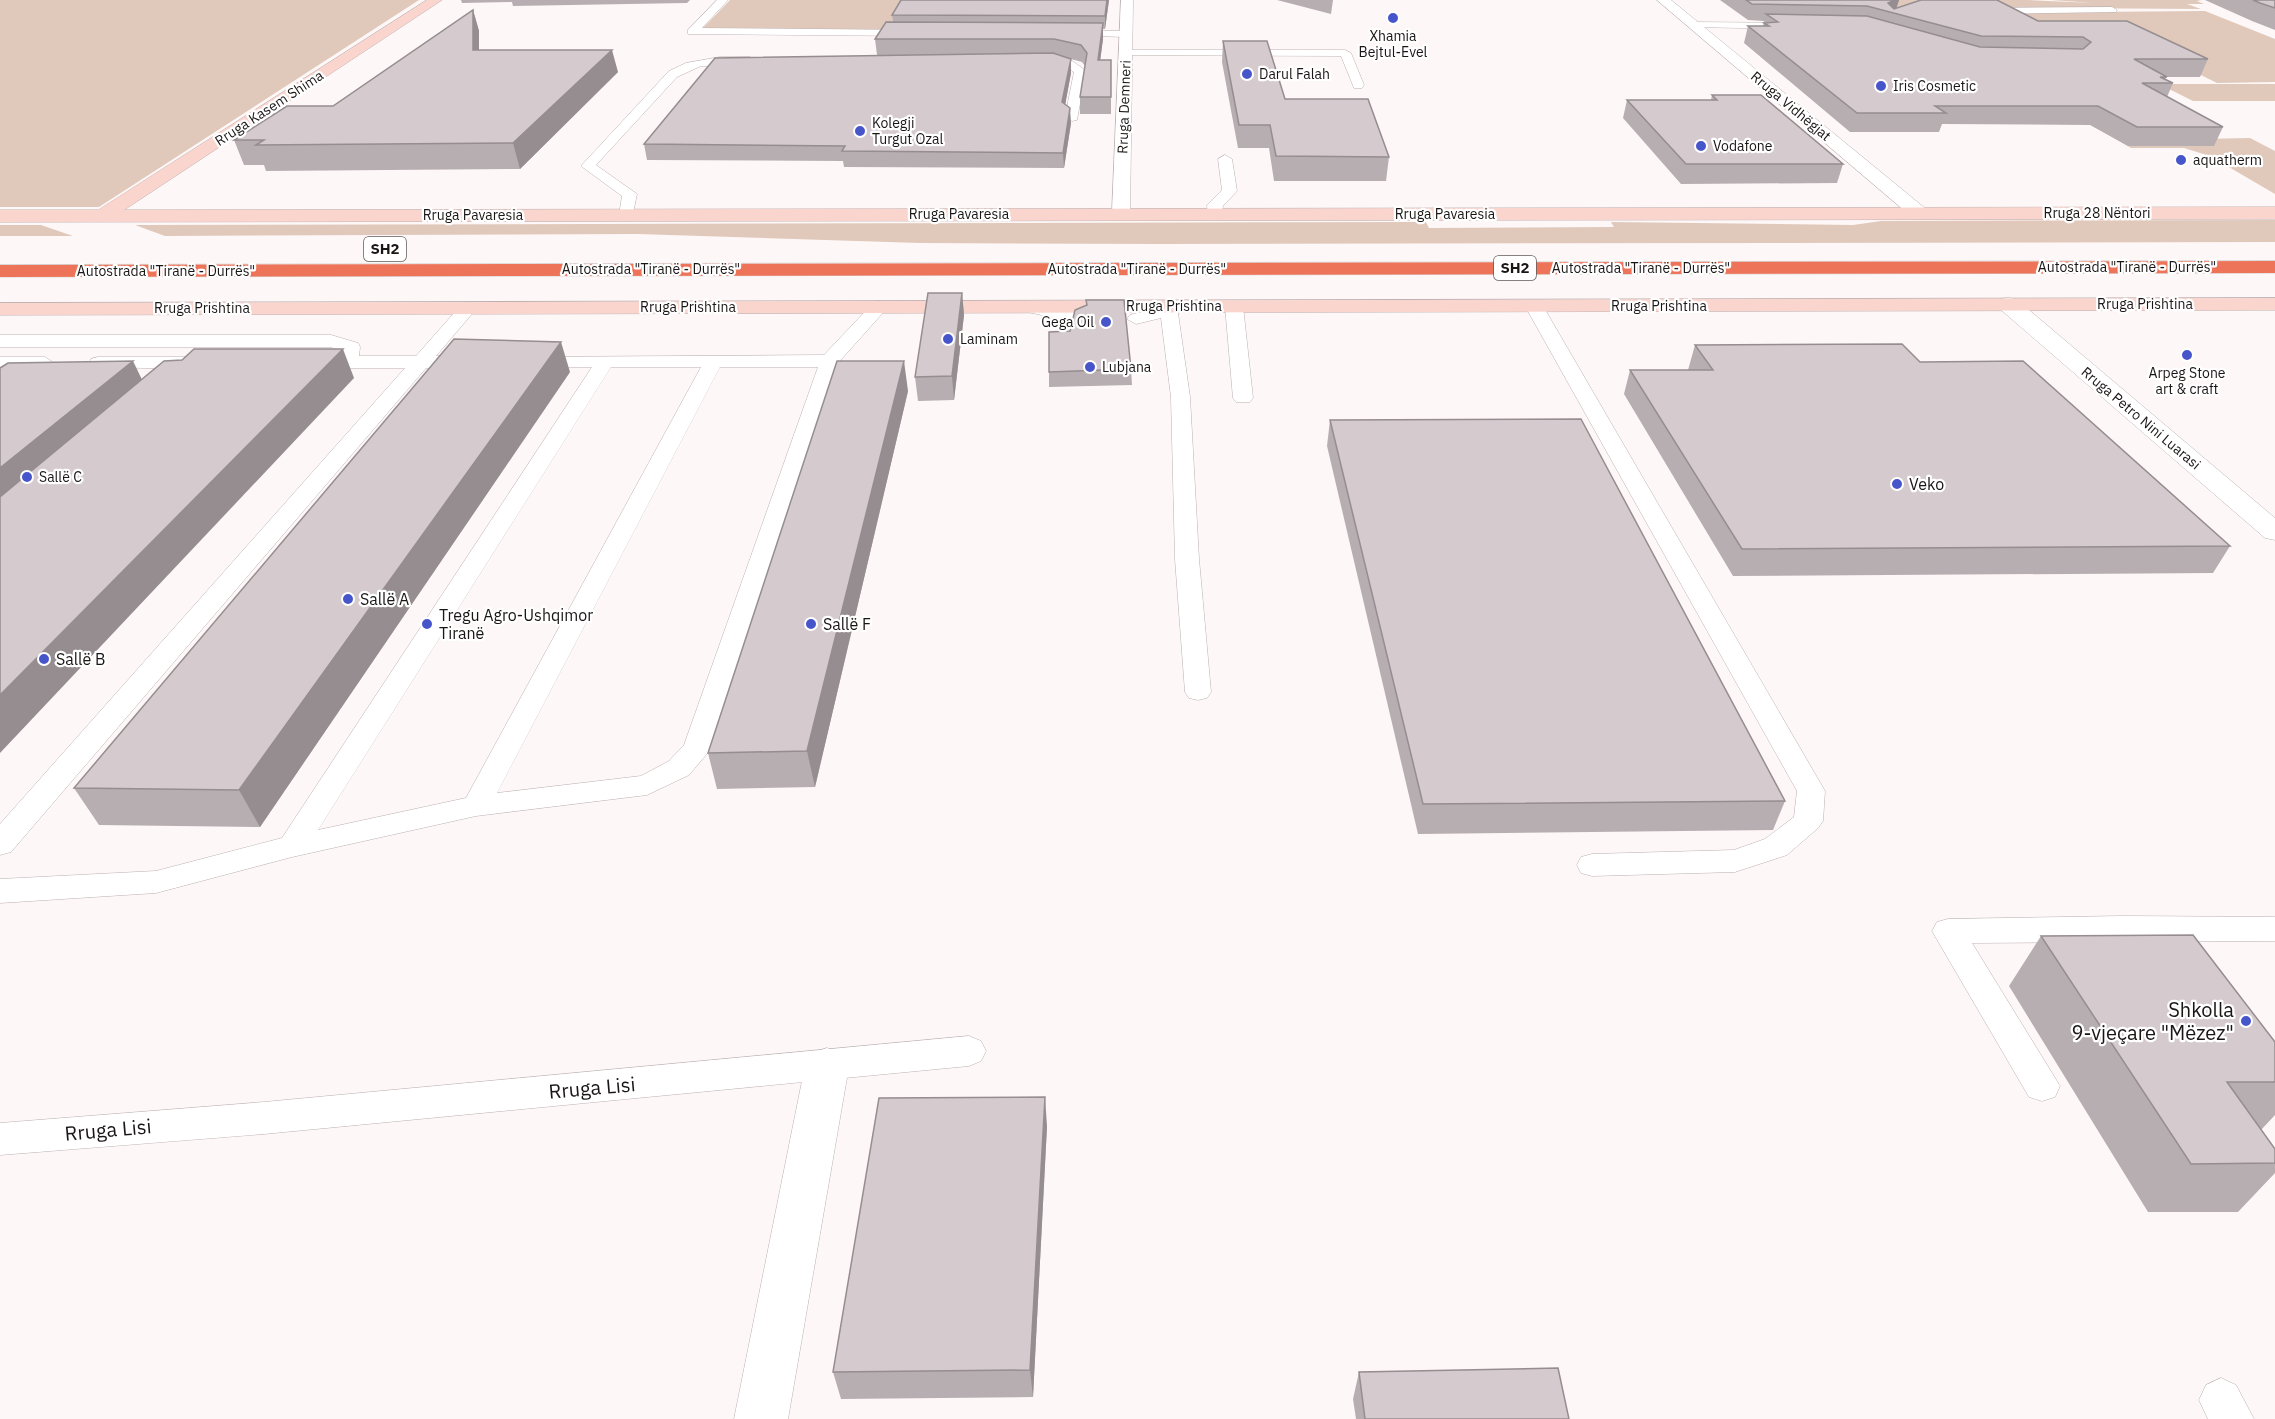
<svg xmlns="http://www.w3.org/2000/svg" width="2275" height="1419" font-family="'IBM Plex Sans',sans-serif">
<style>
.green{fill:#e0c9bb}
.lines{fill:none;stroke-linecap:round;stroke-linejoin:round}
.lane-casing{stroke:#bcb0b1;stroke-width:1}
.street-casing{stroke:#bcb0b1;stroke-width:1}
.secondary-casing{stroke:#bcb0b1;stroke-width:1}
.highway-casing{stroke:#d6d5d5;stroke-width:1}
.lane{fill:#fff;fill-rule:evenodd}
.street{fill:#fff;fill-rule:evenodd}
.secondary{fill:#fad5cd;fill-rule:evenodd}
.highway{fill:#ee7459;fill-rule:evenodd}
.wall{fill:#b7aeb1}
.shaded-wall{fill:#958d90}
.building{fill:#d5cace;stroke:#958d90;stroke-width:1.5}
.poi-dot{fill:#4755ca;stroke:#fff;stroke-width:2}
.labels{text-anchor:middle;stroke-width:4.5;stroke-linejoin:round;paint-order:stroke}
.far-poi-label{font-size:14px;fill:#1a1616;stroke:#fff;text-anchor:start}
.far-street-label{font-size:14px;fill:#1a1616;stroke:#fff}
.shield{fill:#fff;stroke:#5f5c5c;stroke-width:1.5}
.shield-label{font-size:15px;font-weight:bold;fill:#1a1616}
.poi-label{font-size:16px;fill:#1a1616;stroke:#fff;text-anchor:start}
.near-poi-label{font-size:20px;fill:#1a1616;stroke:#fff;text-anchor:end}
.near-street-label{font-size:20px;fill:#1a1616;stroke:#fff}
</style>
<rect width="100%" height="100%" fill="#fef7f7"/>
<!-- green -->
<g class="green">
<polygon points="0,0 419,0 99,207 0,207"/>
<polygon points="730,0 902,0 889,30 702,29"/>
<polygon points="1815,0 2027,0 2093,3 2051,0 2202,0 2197,1 2204,4 2174,4 2187,4 2201,9 2052,8 1890,17"/>
<polygon points="2205,11 2275,39 2275,82 2217,83 2122,36 1987,13"/>
<polygon points="2159,84 2275,84 2275,101 2193,101"/>
<polygon points="2051,101 2199,139 2250,138 2275,151 2275,194 2210,156 2184,148 2131,148"/>
<polygon points="2275,220 2275,242 1159,244 920,243 638,234 165,236 135,225 1426,222 1429,228 1614,227 1611,222 1853,225 1881,221"/>
<polygon points="0,225 41,225 73,236 0,236"/>
</g>
<g class="lines">
<defs>
<g id="lane">
<polygon points="717,0 728,0 702,28 917,30 923,33 917,36 688,34 688,30"/>
<polygon points="2112,7 2117,10 2116,12 1979,14 1974,11 1979,8"/>
<polygon points="1693,22 1800,23 1806,26 1800,29 1689,27 1688,25"/>
<polygon points="1066,30 1126,31 1132,34 1126,37 1062,35 1060,33"/>
<polygon points="1125,50 1345,50 1351,53 1364,85 1362,88 1354,88 1341,56 1121,55 1119,53"/>
<polygon points="720,57 750,57 756,61 750,65 701,66 677,77 596,165 637,194 632,218 622,218 619,215 622,196 581,166 669,71 686,63"/>
<polygon points="1035,57 1071,60 1086,71 1077,120 1072,121 1065,117 1074,72 1064,66 1031,64 1029,61"/>
<polygon points="1225,155 1232,159 1237,191 1223,206 1221,217 1216,219 1208,214 1207,205 1222,190 1218,159"/>
<path d="M880,301L889,306L838,363L711,749L689,775L647,795L476,816L292,857L156,893L0,903V879L156,871L282,838L592,367H530L523,365L521,361L523,357L824,355L874,302ZM611,367H701L466,798L318,830ZM720,367H818L684,745L669,761L641,776L497,793Z"/>
<polygon points="1025,301 1083,314 1086,318 1077,323 1019,310 1016,306"/>
<polygon points="1184,301 1193,306 1190,310 1178,313 1190,397 1199,559 1211,692 1207,698 1198,700 1189,698 1185,692 1175,559 1171,397 1161,318 1136,324 1127,319 1130,315"/>
<polygon points="1234,301 1243,306 1253,398 1250,402 1236,402 1233,398 1225,306"/>
<polygon points="1534,301 1543,306 1825,791 1823,821 1818,828 1787,855 1735,872 1592,876 1581,873 1577,865 1581,857 1592,854 1734,850 1765,839 1794,817 1797,791 1525,306"/>
<polygon points="468,303 477,308 436,356 471,356 480,362 478,366 426,368 11,852 0,855 0,824 405,368 311,368 302,362 311,356 340,356 341,350 330,347 0,347 0,335 331,335 358,343 360,347 359,356 416,356 462,304"/>
<polygon points="0,357 45,357 54,363 45,369 0,369"/>
<polygon points="98,357 198,357 207,363 198,369 91,367 89,363 91,359"/>
<polygon points="2123,916 2275,917 2275,941 1972,943 2060,1086 2055,1097 2042,1101 2029,1097 1932,931 1937,922 1948,919"/>
<polygon points="969,1036 981,1041 986,1051 981,1061 969,1066 264,1134 0,1155 0,1123 264,1102"/>
<polygon points="2221,1378 2236,1385 2254,1419 2208,1419 2199,1400 2206,1385"/>
</g>
<g id="street">
<polygon points="1121,0 1133,0 1130,214 1121,220 1112,214"/>
<polygon points="1657,0 1671,0 1926,209 1928,213 1926,217 1912,217"/>
<polygon points="2008,298 2016,299 2275,518 2275,540 2265,538 2000,309 1997,304 2000,299"/>
<polygon points="827,1048 842,1053 849,1066 788,1419 734,1419 805,1066 812,1053"/>
</g>
<g id="secondary">
<polygon points="427,0 442,0 124,210 2275,207 2275,219 0,222 0,210 98,210"/>
<polygon points="2275,298 2275,310 0,315 0,303"/>
</g>
<polygon id="highway" points="2275,261 2275,273 0,277 0,265"/>
</defs>
<!-- lane casing -->
<use href="#lane" class="lane-casing"/>
<!-- street casing -->
<use href="#street" class="street-casing"/>
<!-- secondary casing -->
<use href="#secondary" class="secondary-casing"/>
<!-- highway casing -->
<use href="#highway" class="highway-casing"/>
<!-- lane -->
<use href="#lane" class="lane"/>
<!-- street -->
<use href="#street" class="street"/>
<!-- secondary -->
<use href="#secondary" class="secondary"/>
<!-- highway -->
<use href="#highway" class="highway"/>
</g>
<!-- wall -->
<g class="wall">
<polygon points="461,0 690,0 687,3 513,6 512,2 462,3"/>
<polygon points="1109,0 1105,29 1103,29 1103,39 1100,60 1111,60 1111,114 1080,114 1080,97 1085,66 1082,62 1071,59 1071,73 1065,104 1071,123 1064,168 844,167 843,161 647,160 644,144 926,55 877,55 875,39 893,22 892,15"/>
<polygon points="1277,0 1333,0 1331,14"/>
<polygon points="1720,0 1899,0 1896,8 2038,21 2208,59 2200,77 2167,77 2165,79 2173,83 2167,97 2223,127 2214,146 2128,146 2090,125 1942,124 1939,132 1850,132 1744,43 1748,26 1763,26 1764,21 1748,20"/>
<polygon points="2205,0 2275,0 2275,30 2252,21"/>
<polygon points="473,10 479,31 479,50 618,72 520,169 266,171 264,165 244,165 234,140 333,106"/>
<polygon points="1223,41 1285,99 1389,157 1386,181 1274,181 1269,148 1238,148 1222,62"/>
<polygon points="1712,95 1843,164 1837,183 1681,184 1623,118 1627,100 1711,100"/>
<polygon points="962,293 964,315 954,400 918,401 915,377"/>
<polygon points="1086,300 1131,369 1132,385 1049,387 1049,372 1070,331 1086,306"/>
<polygon points="1695,345 1920,362 2230,546 2213,573 1733,576 1624,394 1630,370 1688,370"/>
<polygon points="570,372 260,827 99,825 74,788"/>
<polygon points="908,391 815,787 717,789 708,753"/>
<polygon points="1330,420 1785,801 1773,830 1418,834 1327,446"/>
<polygon points="2041,936 2275,1042 2275,1115 2261,1130 2275,1149 2275,1173 2238,1212 2148,1212 2009,986"/>
<polygon points="1047,1126 1033,1397 841,1399 833,1372"/>
<polygon points="1359,1372 1569,1419 1356,1419 1353,1399"/>
</g>
<!-- shaded-wall -->
<g class="shaded-wall">
<polygon points="1107,0 1109,0 1105,29 1105,16"/>
<polygon points="1895,0 1899,0 1895,13 1888,3"/>
<polygon points="473,10 479,31 479,73 473,50"/>
<polygon points="1103,23 1103,39 1098,77 1098,60"/>
<polygon points="612,50 618,72 520,169 513,143"/>
<polygon points="1071,59 1071,73 1063,117 1062,102"/>
<polygon points="1070,108 1071,123 1064,168 1063,153"/>
<polygon points="962,293 964,315 954,400 952,376"/>
<polygon points="561,342 570,372 260,827 239,790"/>
<polygon points="343,349 354,378 0,753 0,695"/>
<polygon points="133,361 147,390 0,515 0,468"/>
<polygon points="904,361 908,391 815,787 807,751"/>
<polygon points="1045,1097 1047,1126 1033,1397 1030,1370"/>
</g>
<!-- building -->
<g class="building">
<polygon points="901,0 1107,0 1105,16 892,15"/>
<polygon points="1746,0 1895,0 1888,3 1894,9 1921,0 1997,0 2038,21 2127,21 2208,59 2134,59 2167,77 2160,77 2173,83 2142,83 2223,127 2137,127 2098,106 1935,106 1946,113 1857,113 1748,26 1769,26 1764,23 1778,22 1766,14 1867,16 1980,47 2083,49 2091,42 2083,37 1981,36 1867,6 1752,4"/>
<polygon points="2253,0 2275,0 2275,8 2260,3"/>
<polygon points="473,10 473,50 612,50 513,143 256,145 264,140 234,140 287,106 333,106"/>
<polygon points="886,22 1103,23 1098,60 1111,60 1111,97 1080,97 1087,53 1081,45 1054,39 875,39"/>
<polygon points="1223,41 1267,41 1285,99 1368,99 1389,157 1276,156 1270,125 1239,125"/>
<polygon points="1053,53 1071,59 1062,102 1070,108 1063,153 842,151 845,146 644,144 715,58"/>
<polygon points="1712,95 1761,95 1843,164 1686,164 1627,100 1717,100"/>
<polygon points="928,293 962,293 952,376 915,377"/>
<polygon points="1086,300 1124,300 1131,369 1049,372 1049,332 1070,331 1075,310 1087,305"/>
<polygon points="454,339 561,342 239,790 74,788"/>
<polygon points="1902,344 1920,362 2023,361 2230,546 1742,549 1630,370 1713,370 1695,345"/>
<polygon points="194,349 343,349 0,695 0,497 164,361 182,360"/>
<polygon points="133,361 0,468 0,368 8,363"/>
<polygon points="837,361 904,361 807,751 708,753"/>
<polygon points="1581,419 1785,801 1423,804 1330,420"/>
<polygon points="2193,935 2275,1042 2275,1082 2227,1082 2275,1149 2275,1163 2191,1164 2041,936"/>
<polygon points="1045,1097 1030,1370 833,1372 879,1098"/>
<polygon points="1558,1368 1569,1419 1365,1419 1359,1372"/>
</g>
<!-- markers -->
<g class="poi-dot">
<circle cx="1393" cy="18" r="6"/>
<circle cx="1247" cy="74" r="6"/>
<circle cx="1881" cy="86" r="6"/>
<circle cx="860" cy="131" r="6"/>
<circle cx="1701" cy="146" r="6"/>
<circle cx="2181" cy="160" r="6"/>
<circle cx="1106" cy="322" r="6"/>
<circle cx="948" cy="339" r="6"/>
<circle cx="2187" cy="355" r="6"/>
<circle cx="1090" cy="367" r="6"/>
<circle cx="27" cy="477" r="6"/>
<circle cx="1897" cy="484" r="6"/>
<circle cx="348" cy="599" r="6"/>
<circle cx="427" cy="624" r="6"/>
<circle cx="811" cy="624" r="6"/>
<circle cx="44" cy="659" r="6"/>
<circle cx="2246" cy="1021" r="6"/>
</g>
<g class="labels">
<!-- far-poi labels -->
<g class="far-poi-label">
<text x="1393" y="41" text-anchor="middle">Xhamia<tspan x="1393" dy="16">Bejtul-Evel</tspan></text>
<text x="1259" y="79">Darul Falah</text>
<text x="1893" y="91">Iris Cosmetic</text>
<text x="872" y="128">Kolegji<tspan x="872" dy="16">Turgut Ozal</tspan></text>
<text x="1713" y="151">Vodafone</text>
<text x="2193" y="165">aquatherm</text>
<text x="1094" y="327" text-anchor="end">Gega Oil</text>
<text x="960" y="344">Laminam</text>
<text x="1102" y="372">Lubjana</text>
<text x="2187" y="378" text-anchor="middle">Arpeg Stone<tspan x="2187" dy="16">art &amp; craft</tspan></text>
<text x="39" y="482">Sallë C</text>
</g>
<!-- far-street labels -->
<g class="far-street-label">
<text transform="translate(1791 106) rotate(40)" y="5">Rruga Vidhëgjat</text>
<text transform="translate(1124 107) rotate(-88)" y="5">Rruga Demneri</text>
<text transform="translate(269 108) rotate(-33)" y="5">Rruga Kasem Shima</text>
<text x="2097" y="218">Rruga 28 Nëntori</text>
<text x="959" y="219">Rruga Pavaresia</text>
<text x="1445" y="219">Rruga Pavaresia</text>
<text x="473" y="220">Rruga Pavaresia</text>
<text x="2127" y="272">Autostrada "Tiranë - Durrës"</text>
<text x="1641" y="273">Autostrada "Tiranë - Durrës"</text>
<text x="651" y="274">Autostrada "Tiranë - Durrës"</text>
<text x="1137" y="274">Autostrada "Tiranë - Durrës"</text>
<text x="166" y="276">Autostrada "Tiranë - Durrës"</text>
<text x="2145" y="309">Rruga Prishtina</text>
<text x="1174" y="311">Rruga Prishtina</text>
<text x="1659" y="311">Rruga Prishtina</text>
<text x="688" y="312">Rruga Prishtina</text>
<text x="202" y="313">Rruga Prishtina</text>
<text transform="translate(2141 418) rotate(40)" y="5">Rruga Petro Nini Luarasi</text>
</g>
<!-- shield labels -->
<g class="shield">
<rect x="364" y="237" width="42" height="24" rx="4.5"/>
<rect x="1494" y="256" width="42" height="24" rx="4.5"/>
</g>
<g class="shield-label">
<text x="385" y="254">SH2</text>
<text x="1515" y="273">SH2</text>
</g>
<!-- poi labels -->
<g class="poi-label">
<text x="1909" y="490">Veko</text>
<text x="360" y="605">Sallë A</text>
<text x="439" y="621">Tregu Agro-Ushqimor<tspan x="439" dy="18">Tiranë</tspan></text>
<text x="823" y="630">Sallë F</text>
<text x="56" y="665">Sallë B</text>
</g>
<!-- near-poi labels -->
<g class="near-poi-label">
<text x="2234" y="1017">Shkolla<tspan x="2234" dy="23">9-vjeçare "Mëzez"</tspan></text>
</g>
<!-- near-street labels -->
<g class="near-street-label">
<text transform="translate(592 1088) rotate(-5)" y="7">Rruga Lisi</text>
<text transform="translate(108 1130) rotate(-5)" y="7">Rruga Lisi</text>
</g>
</g>
</svg>
